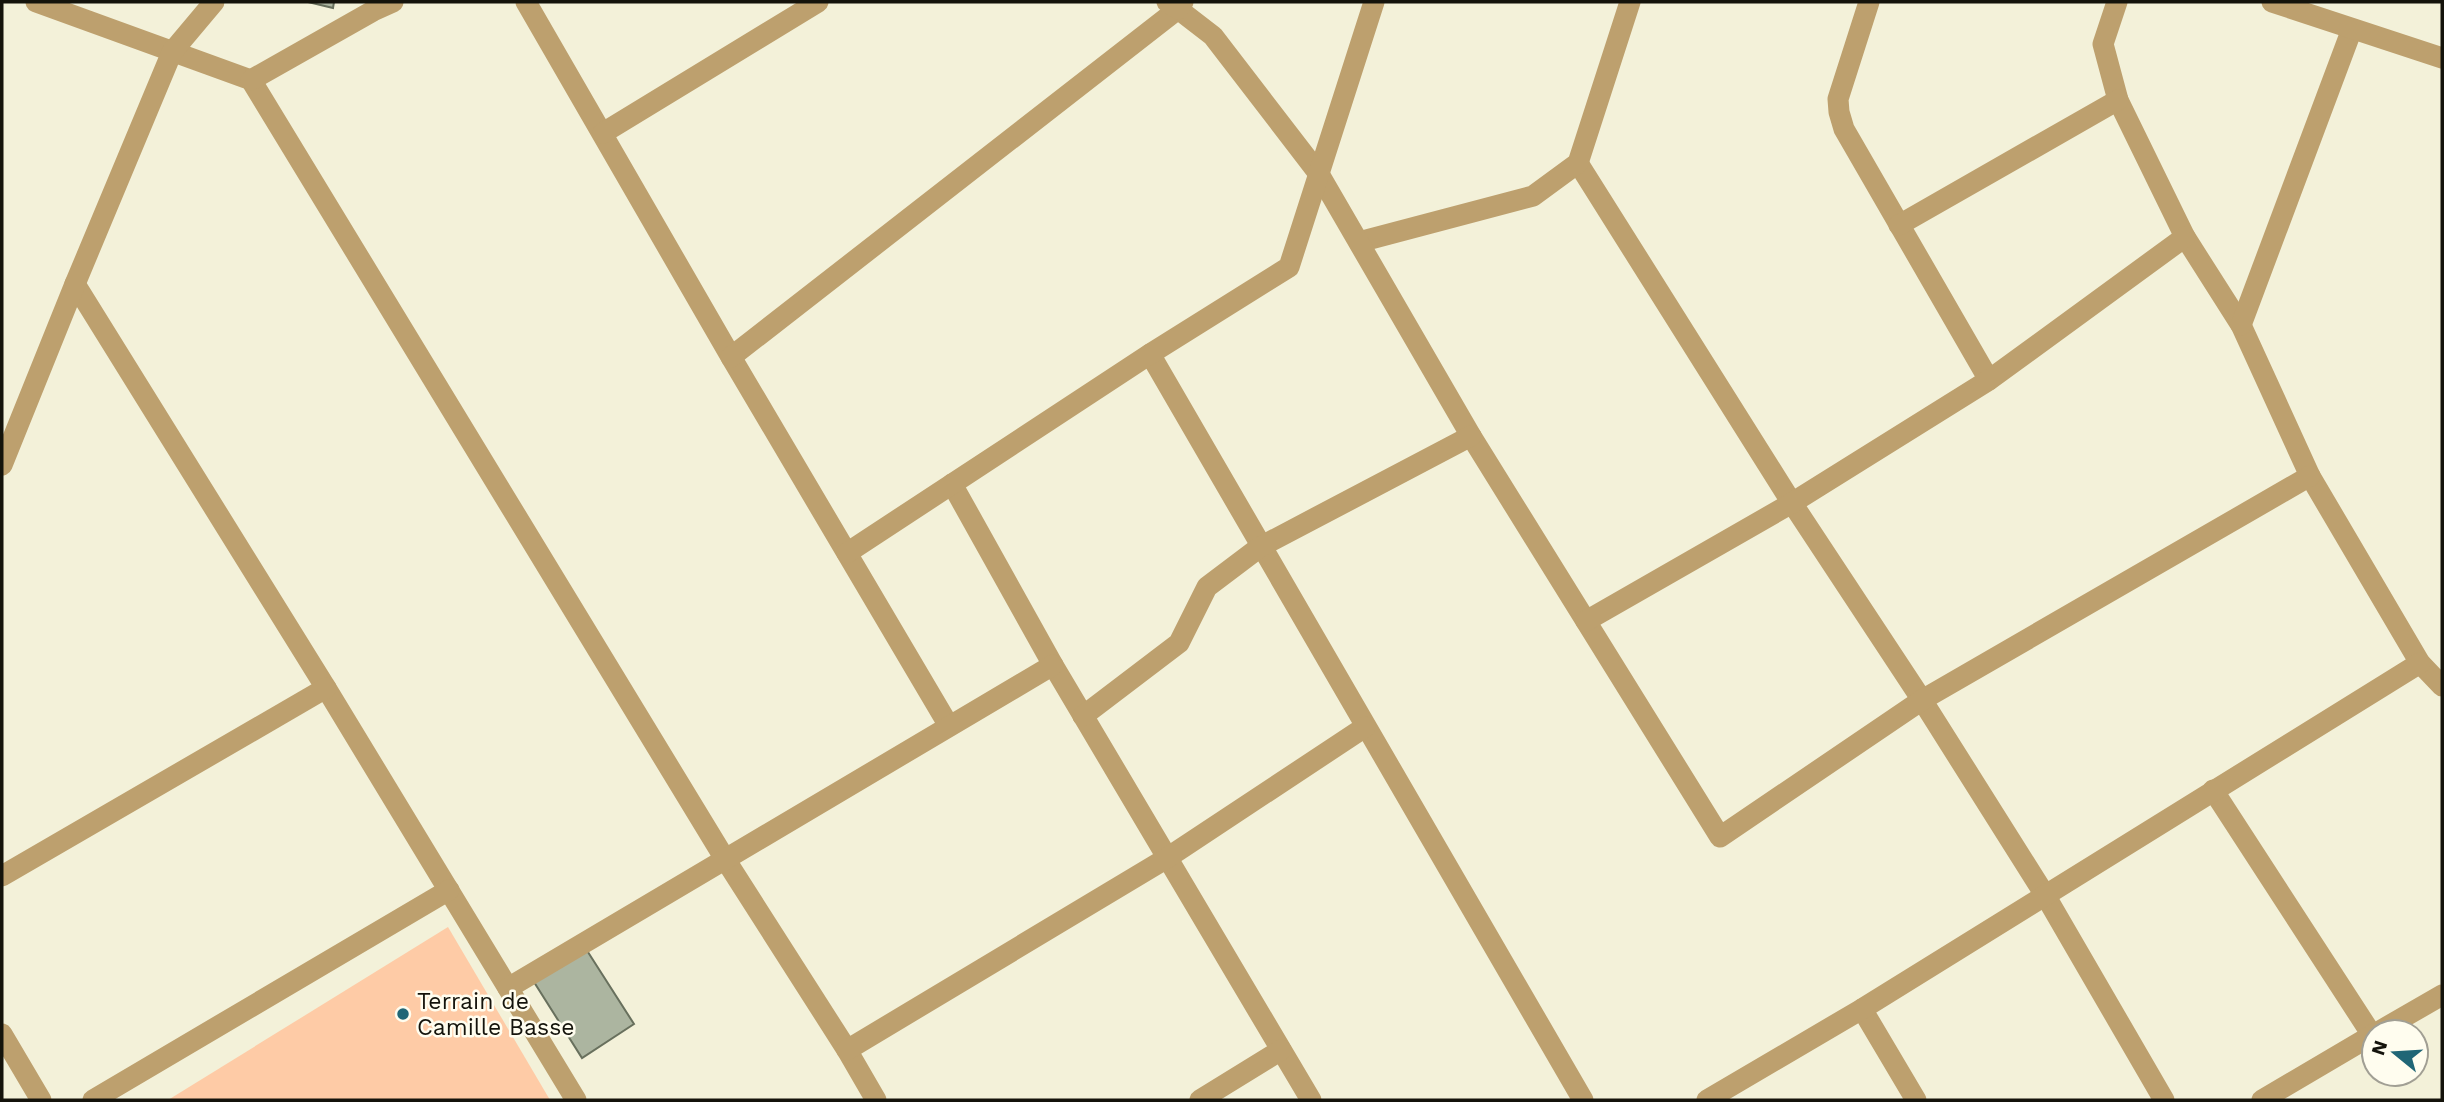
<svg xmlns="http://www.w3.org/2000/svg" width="2444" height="1102" font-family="'Work Sans',sans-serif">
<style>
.green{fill:#fecba6}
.building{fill:#acb5a0;stroke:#68705d;stroke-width:2}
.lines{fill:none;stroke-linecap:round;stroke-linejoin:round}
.minor{stroke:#bda06e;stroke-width:21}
.tertiary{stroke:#bda06e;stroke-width:21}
.poi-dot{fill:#206676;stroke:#fffdef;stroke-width:2.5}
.labels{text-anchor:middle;stroke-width:5;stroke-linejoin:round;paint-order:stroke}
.poi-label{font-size:23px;fill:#14130b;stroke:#fffdef;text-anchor:start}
</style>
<rect width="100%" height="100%" fill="#f3f1d9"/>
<!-- green -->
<polygon class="green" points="448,927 550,1100 168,1100"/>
<!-- building -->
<g class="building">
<polygon points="308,2 334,2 333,8"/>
<polygon points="586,949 634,1024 582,1058 534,982"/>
</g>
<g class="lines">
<!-- minor -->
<g class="minor">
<polyline points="36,2 251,80 725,859 847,1050 876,1100"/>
<polyline points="526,2 731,357 949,726"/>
<polyline points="1869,2 1838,99 1839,112 1844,129 1989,380"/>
<polyline points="2117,2 2103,44 2118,100 2185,237 2241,325 2310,476 2420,663 2442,686"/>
<polyline points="251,80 373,11 393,2"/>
<polyline points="603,133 818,2"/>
<polyline points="1578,163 1792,503 1922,700 2045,895 2164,1100"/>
<polyline points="1899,225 2118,100"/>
<polyline points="1359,242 1533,196 1578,163 1630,2"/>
<polyline points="75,284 326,688 576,1100"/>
<polyline points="2241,325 2352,29"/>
<polyline points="1150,354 1583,1100"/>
<polyline points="731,357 1178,9 1213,36 1319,174 1471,436 1720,837 1922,700 2310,476"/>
<polyline points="2,465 75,284 172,52 214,2"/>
<polyline points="952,484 1053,665 1311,1100"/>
<polyline points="847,553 1150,354 1289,267 1374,2"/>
<polyline points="1586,621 1792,503 1989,380 2185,237"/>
<polyline points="1083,716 1179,643 1207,587 1260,547 1471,436"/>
<polyline points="2213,790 2372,1035"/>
<polyline points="2,876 326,688"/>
<polyline points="508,988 1053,665"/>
<polyline points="1862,1009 1916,1100"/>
<polyline points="2378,1032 2442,995"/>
<polyline points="2,1034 41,1100"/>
<polyline points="847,1050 1167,858 1365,727"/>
<polyline points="93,1100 449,890"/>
<polyline points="1200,1100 1281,1050"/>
<polyline points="1707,1100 1862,1009 2420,663"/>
<polyline points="2262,1100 2374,1034"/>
</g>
<!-- tertiary -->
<g class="tertiary">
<polyline points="1167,2 1178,9 1183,2"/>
<polyline points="2272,2 2442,58"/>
</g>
</g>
<!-- markers -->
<circle class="poi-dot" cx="403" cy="1014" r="7"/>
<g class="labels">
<!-- poi labels -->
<g class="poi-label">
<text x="417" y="1009">Terrain de<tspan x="417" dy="26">Camille Basse</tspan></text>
</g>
</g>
<!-- border -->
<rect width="2444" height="1102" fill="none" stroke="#14130b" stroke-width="7"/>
<!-- north arrow -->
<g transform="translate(2395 1053) rotate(288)"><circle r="33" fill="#fffdef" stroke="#a19f94" stroke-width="2"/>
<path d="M0-5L12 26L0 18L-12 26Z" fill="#206676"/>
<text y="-10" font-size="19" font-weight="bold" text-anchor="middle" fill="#14130b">N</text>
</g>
</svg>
